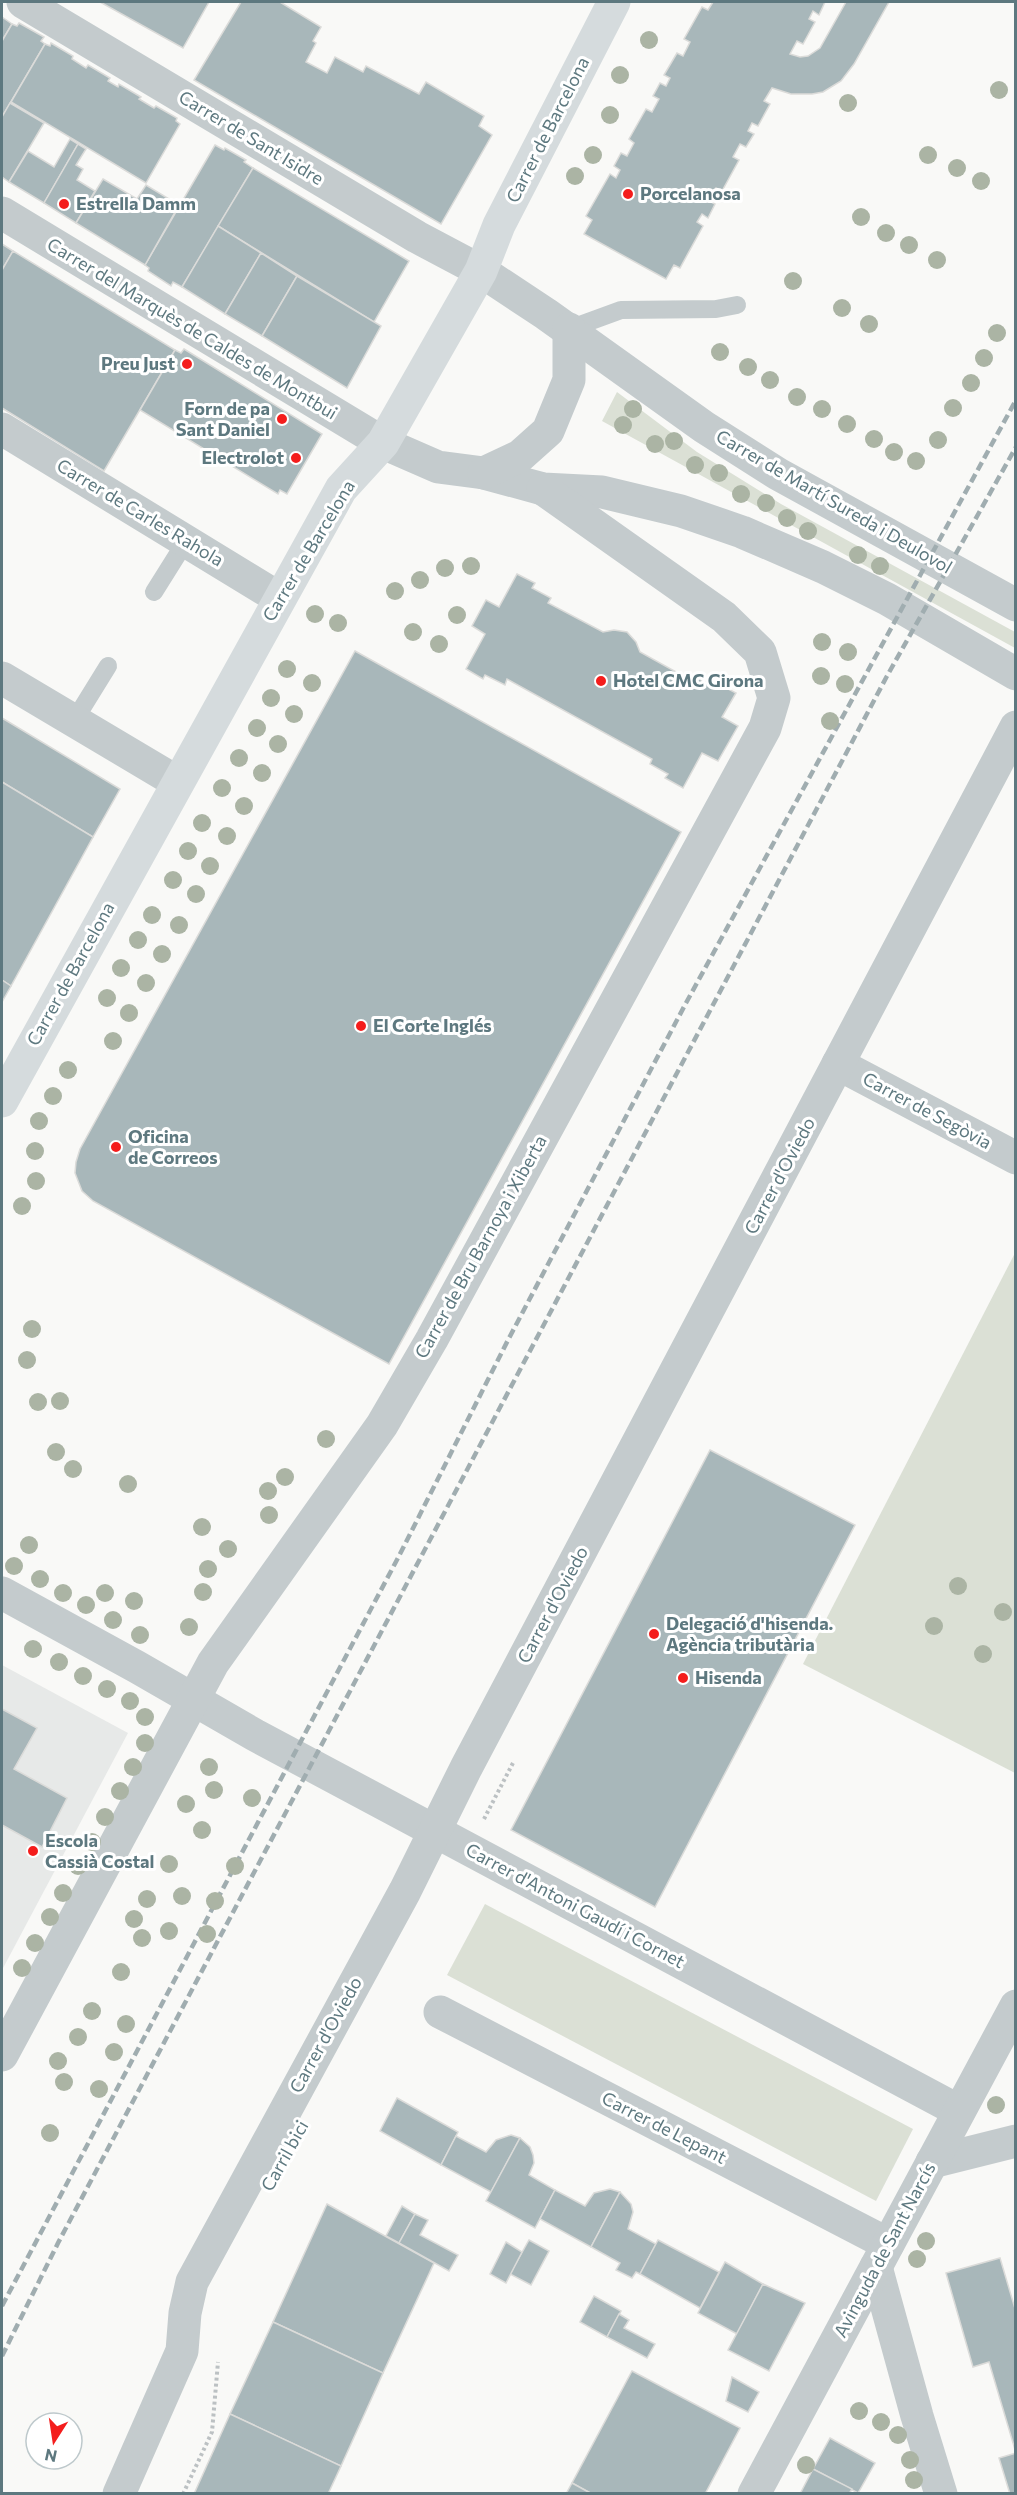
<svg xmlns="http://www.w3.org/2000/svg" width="1017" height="2495" font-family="Commissioner,sans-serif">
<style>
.built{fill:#e7e9e8}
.green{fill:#dbe0d5}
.building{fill:#a8b7ba;stroke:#dbdbd9;stroke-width:1.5}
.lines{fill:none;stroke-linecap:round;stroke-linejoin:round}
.path{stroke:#bcc1c3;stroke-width:4;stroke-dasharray:3 3;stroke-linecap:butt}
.service{stroke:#c4cbcd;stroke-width:18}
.minor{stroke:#c4cbcd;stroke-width:33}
.tertiary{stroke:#c4cbcd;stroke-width:33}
.secondary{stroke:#d5dbdd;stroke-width:33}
.rail{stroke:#a0adb0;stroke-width:4.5;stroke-dasharray:9 4.5;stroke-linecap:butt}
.tree{fill:#abb4a4}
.poi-dot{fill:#f41d1c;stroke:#fff;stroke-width:2}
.labels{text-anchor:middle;stroke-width:6;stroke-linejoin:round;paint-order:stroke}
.street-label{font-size:18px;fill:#5d787f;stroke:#fff}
.poi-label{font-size:18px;font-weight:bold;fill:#5d787f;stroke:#fff;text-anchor:start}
</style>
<rect width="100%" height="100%" fill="#f9f9f7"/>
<!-- built -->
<polygon class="built" points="2,1665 128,1733 2,1970"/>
<!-- green -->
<g class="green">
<polygon points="617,392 697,452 781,504 1015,632 1015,648 602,421"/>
<polygon points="1015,1253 1015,1773 803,1664"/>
<polygon points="485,1904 913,2129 876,2201 447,1975"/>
</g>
<!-- building -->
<g class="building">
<polygon points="100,2 209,2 183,48"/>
<polygon points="241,2 280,2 321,27 313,41 316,43 306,62 327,73 335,57 363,72 366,66 419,94 426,82 484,116 479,126 492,135 441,224 194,80"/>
<polygon points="713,2 825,2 819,15 813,11 809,19 815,22 803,44 797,41 790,54 800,57 808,56 820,48 846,2 889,2 854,64 841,81 823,92 812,94 791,94 772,88 764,101 770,104 758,126 752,123 748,131 754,134 746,147 740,144 733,157 739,160 722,191 716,188 709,201 715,204 708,218 702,214 697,222 703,226 680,268 674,265 666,279 584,234 592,220 586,216 610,174 616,178 620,170 614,166 621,153 627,156 634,143 629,139 646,109 652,112 659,99 653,96 660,83 666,86 670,78 664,75 677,53 683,56 690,42 684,39 702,7 708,10"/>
<polygon points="2,17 12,24 2,41"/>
<polygon points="19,23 44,37 41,41 45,44 2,117 2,41 12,24 17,26"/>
<polygon points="51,43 73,56 72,59 86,68 88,65 110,78 108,81 118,87 119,84 141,97 139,99 154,108 156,106 177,118 176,121 180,124 146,183 11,102 45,44 50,46"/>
<polygon points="10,103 44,123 9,182 2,177 2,117"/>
<polygon points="70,139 78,144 44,203 9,182 28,151 54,167"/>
<polygon points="78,144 86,149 76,165 83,169 77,180 95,191 76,223 44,203"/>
<polygon points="215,145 224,150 225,148 246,160 244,162 253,168 182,287 173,282 171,286 148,271 149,268 145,265"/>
<polygon points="253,168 409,261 374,322 218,226"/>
<polygon points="103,179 137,199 146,185 179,205 145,265 76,223"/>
<polygon points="218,226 261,253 225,314 182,287"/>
<polygon points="2,244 13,251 2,270"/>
<polygon points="13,251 175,350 104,471 2,408 2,270"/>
<polygon points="261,253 297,276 262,336 225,314"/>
<polygon points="297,276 381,326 347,388 262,336"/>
<polygon points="184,349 322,434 287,494 280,490 278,494 140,410 175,350 181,353"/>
<polygon points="517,574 535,583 532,588 551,598 548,603 603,632 614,630 627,632 636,642 640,652 694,682 696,677 714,687 717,683 736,693 722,717 738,726 718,761 702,753 683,788 665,778 668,774 650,764 652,759 507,679 505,685 485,675 483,679 466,669 485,634 472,626 486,600 499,607"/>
<polygon points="355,651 681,832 389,1364 93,1201 82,1191 75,1173 76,1162 80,1149"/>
<polygon points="2,718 120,789 93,837 2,782"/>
<polygon points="2,782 93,837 11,986 2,980"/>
<polygon points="2,980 11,986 2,1002"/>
<polygon points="710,1450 855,1525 655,1907 511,1830"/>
<polygon points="2,1709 37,1728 14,1769 67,1798 42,1847 2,1825"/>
<polygon points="397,2098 458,2132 441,2165 380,2131"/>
<polygon points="511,2135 520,2138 491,2192 441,2165 456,2136 486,2152 496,2140"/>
<polygon points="520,2138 530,2147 533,2155 534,2163 529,2175 555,2190 535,2228 486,2201"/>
<polygon points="610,2189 620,2192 591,2247 540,2219 555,2190 585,2206 594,2193"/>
<polygon points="620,2192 631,2204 633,2212 628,2229 656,2244 640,2274 636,2272 632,2278 616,2270 620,2263 591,2247"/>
<polygon points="327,2204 434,2263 383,2373 273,2322"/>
<polygon points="402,2206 415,2214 399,2243 386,2236"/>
<polygon points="415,2214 428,2220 420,2235 458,2255 449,2271 399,2243"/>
<polygon points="529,2240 549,2251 531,2285 510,2274"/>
<polygon points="658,2240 719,2272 700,2308 640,2274"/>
<polygon points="506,2242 522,2252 506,2283 490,2274"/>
<polygon points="1000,2258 1016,2312 1016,2453 989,2362 973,2367 946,2273"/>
<polygon points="725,2262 763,2284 737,2334 698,2313"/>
<polygon points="763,2284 805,2303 769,2371 728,2350"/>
<polygon points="594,2296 621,2311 607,2337 580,2322"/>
<polygon points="619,2314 629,2320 624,2328 655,2344 647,2358 607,2337"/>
<polygon points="273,2322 383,2373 341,2466 230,2414"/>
<polygon points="632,2371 740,2428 705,2494 592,2494 572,2483"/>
<polygon points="732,2377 759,2392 748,2412 726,2401"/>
<polygon points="230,2414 341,2466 328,2494 194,2494"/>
<polygon points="830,2438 875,2463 858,2493 813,2469"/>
<polygon points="1016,2453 1016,2494 1010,2494 999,2458"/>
<polygon points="813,2469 852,2489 849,2494 800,2494"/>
<polygon points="572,2483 592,2494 566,2494"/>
</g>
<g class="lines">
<!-- path -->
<g class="path">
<polyline points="484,1819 514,1761"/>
<polyline points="183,2494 212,2432 218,2362"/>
</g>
<!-- service -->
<g class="service">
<polyline points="569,329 621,310 716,309 737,305"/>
<polyline points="154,592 186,541"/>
<polyline points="74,721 108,666"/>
</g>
<!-- minor -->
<g class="minor">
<polyline points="23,2 417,237 481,271 546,314 704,427 778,474 1016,605"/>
<polyline points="2,213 383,443 438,467 484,473 543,489 602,492 681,511 742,532 823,567 887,599 1016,674"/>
<polyline points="2,429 279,598"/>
<polyline points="484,473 520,456 548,431 569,380 569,329"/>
<polyline points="2,678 177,782"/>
<polyline points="838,1064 1016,1158"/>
<polyline points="2,1593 137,1667 255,1735 959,2111"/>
<polyline points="440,2012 888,2244"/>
<polyline points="2,2055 213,1663 382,1425 432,1339 765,728 774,698 760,652 724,617 543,489"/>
<polyline points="932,2162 1016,2141"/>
<polyline points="876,2267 917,2416 941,2494"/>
<polyline points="754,2494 1016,2006"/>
</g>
<!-- tertiary -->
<polyline class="tertiary" points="119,2494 182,2351 185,2313 192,2282 405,1891 466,1768 1016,727"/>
<!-- secondary -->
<polyline class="secondary" points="2,1101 341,489 383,443 481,271 499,225 614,2"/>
<!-- rail -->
<g class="rail">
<polyline points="2,2306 399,1556 508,1340 686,1003 1016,400"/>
<polyline points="2,2356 58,2243 887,676 1016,447"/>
</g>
</g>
<!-- trees -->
<g class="tree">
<circle cx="649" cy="40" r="9"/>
<circle cx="620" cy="75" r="9"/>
<circle cx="999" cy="90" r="9"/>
<circle cx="848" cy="103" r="9"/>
<circle cx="610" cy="115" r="9"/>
<circle cx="593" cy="155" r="9"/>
<circle cx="928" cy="155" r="9"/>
<circle cx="957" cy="168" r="9"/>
<circle cx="575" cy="176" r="9"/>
<circle cx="981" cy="181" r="9"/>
<circle cx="861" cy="217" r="9"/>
<circle cx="886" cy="233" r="9"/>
<circle cx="909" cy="245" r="9"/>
<circle cx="937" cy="260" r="9"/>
<circle cx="793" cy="281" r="9"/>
<circle cx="842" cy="308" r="9"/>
<circle cx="869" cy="324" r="9"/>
<circle cx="997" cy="333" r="9"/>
<circle cx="720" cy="352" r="9"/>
<circle cx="984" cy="358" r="9"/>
<circle cx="748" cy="367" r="9"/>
<circle cx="770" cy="380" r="9"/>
<circle cx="971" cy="383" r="9"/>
<circle cx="797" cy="397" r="9"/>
<circle cx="953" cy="408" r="9"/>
<circle cx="633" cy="409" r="9"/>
<circle cx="822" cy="409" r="9"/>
<circle cx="847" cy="424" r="9"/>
<circle cx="623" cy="425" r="9"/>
<circle cx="874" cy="439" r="9"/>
<circle cx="938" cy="440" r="9"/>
<circle cx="674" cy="441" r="9"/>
<circle cx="655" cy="444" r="9"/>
<circle cx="894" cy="452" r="9"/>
<circle cx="916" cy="461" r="9"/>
<circle cx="695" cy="465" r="9"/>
<circle cx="719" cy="473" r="9"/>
<circle cx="741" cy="494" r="9"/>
<circle cx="766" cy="503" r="9"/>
<circle cx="787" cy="518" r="9"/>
<circle cx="808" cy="531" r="9"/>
<circle cx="858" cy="555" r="9"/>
<circle cx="471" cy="566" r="9"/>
<circle cx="880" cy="566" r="9"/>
<circle cx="445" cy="568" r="9"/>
<circle cx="420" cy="580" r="9"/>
<circle cx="395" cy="591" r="9"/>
<circle cx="315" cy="614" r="9"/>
<circle cx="457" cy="615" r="9"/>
<circle cx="338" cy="623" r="9"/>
<circle cx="413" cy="632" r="9"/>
<circle cx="822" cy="642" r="9"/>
<circle cx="439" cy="644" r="9"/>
<circle cx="848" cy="652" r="9"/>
<circle cx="287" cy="669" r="9"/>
<circle cx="821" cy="676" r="9"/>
<circle cx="312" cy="683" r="9"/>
<circle cx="845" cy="684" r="9"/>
<circle cx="271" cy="698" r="9"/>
<circle cx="294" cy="714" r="9"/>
<circle cx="830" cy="721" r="9"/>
<circle cx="257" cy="728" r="9"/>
<circle cx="278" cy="744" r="9"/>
<circle cx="239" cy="758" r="9"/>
<circle cx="262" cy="773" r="9"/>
<circle cx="222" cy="788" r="9"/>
<circle cx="244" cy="806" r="9"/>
<circle cx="202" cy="823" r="9"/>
<circle cx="227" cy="836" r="9"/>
<circle cx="188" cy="851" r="9"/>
<circle cx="210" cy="866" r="9"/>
<circle cx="173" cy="880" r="9"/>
<circle cx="196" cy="894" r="9"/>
<circle cx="152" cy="915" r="9"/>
<circle cx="179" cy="925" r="9"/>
<circle cx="138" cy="940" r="9"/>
<circle cx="162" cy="954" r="9"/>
<circle cx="121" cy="968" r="9"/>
<circle cx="146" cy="983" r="9"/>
<circle cx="107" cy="998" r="9"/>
<circle cx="129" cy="1013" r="9"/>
<circle cx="113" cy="1041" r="9"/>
<circle cx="68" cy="1070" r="9"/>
<circle cx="53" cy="1096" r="9"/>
<circle cx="39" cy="1121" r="9"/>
<circle cx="35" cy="1151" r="9"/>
<circle cx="36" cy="1181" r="9"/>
<circle cx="22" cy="1206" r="9"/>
<circle cx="32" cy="1329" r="9"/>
<circle cx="27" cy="1360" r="9"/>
<circle cx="60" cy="1401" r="9"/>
<circle cx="38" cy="1402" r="9"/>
<circle cx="326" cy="1439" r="9"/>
<circle cx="56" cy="1452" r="9"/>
<circle cx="73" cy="1469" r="9"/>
<circle cx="285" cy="1477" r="9"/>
<circle cx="128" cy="1484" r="9"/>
<circle cx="268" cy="1491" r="9"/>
<circle cx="269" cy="1515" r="9"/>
<circle cx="202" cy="1527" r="9"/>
<circle cx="29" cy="1545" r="9"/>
<circle cx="228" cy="1549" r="9"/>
<circle cx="14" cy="1566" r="9"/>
<circle cx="208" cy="1569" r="9"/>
<circle cx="40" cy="1579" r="9"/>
<circle cx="958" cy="1586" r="9"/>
<circle cx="203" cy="1592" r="9"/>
<circle cx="63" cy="1593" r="9"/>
<circle cx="105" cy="1593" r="9"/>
<circle cx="134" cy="1601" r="9"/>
<circle cx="86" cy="1605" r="9"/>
<circle cx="1003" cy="1612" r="9"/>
<circle cx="113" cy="1620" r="9"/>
<circle cx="934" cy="1626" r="9"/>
<circle cx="189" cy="1627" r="9"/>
<circle cx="140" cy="1635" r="9"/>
<circle cx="33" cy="1649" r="9"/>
<circle cx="983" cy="1654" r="9"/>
<circle cx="59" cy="1662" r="9"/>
<circle cx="83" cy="1676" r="9"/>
<circle cx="107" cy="1689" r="9"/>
<circle cx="130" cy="1701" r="9"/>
<circle cx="145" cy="1717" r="9"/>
<circle cx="145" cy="1743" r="9"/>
<circle cx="133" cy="1767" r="9"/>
<circle cx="209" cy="1767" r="9"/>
<circle cx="214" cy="1790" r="9"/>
<circle cx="120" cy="1791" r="9"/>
<circle cx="252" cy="1798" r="9"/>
<circle cx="186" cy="1804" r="9"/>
<circle cx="105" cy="1817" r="9"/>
<circle cx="202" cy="1830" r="9"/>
<circle cx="92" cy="1842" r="9"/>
<circle cx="169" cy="1864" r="9"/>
<circle cx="78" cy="1866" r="9"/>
<circle cx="235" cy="1866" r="9"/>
<circle cx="63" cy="1893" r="9"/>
<circle cx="182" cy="1896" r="9"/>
<circle cx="147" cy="1899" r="9"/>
<circle cx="215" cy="1901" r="9"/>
<circle cx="50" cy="1917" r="9"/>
<circle cx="134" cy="1919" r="9"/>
<circle cx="169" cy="1931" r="9"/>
<circle cx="207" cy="1934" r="9"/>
<circle cx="142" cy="1938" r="9"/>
<circle cx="35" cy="1943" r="9"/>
<circle cx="22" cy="1968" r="9"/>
<circle cx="121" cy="1972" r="9"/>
<circle cx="92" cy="2011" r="9"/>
<circle cx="126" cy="2024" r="9"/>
<circle cx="78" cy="2037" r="9"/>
<circle cx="114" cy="2052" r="9"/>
<circle cx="58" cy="2061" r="9"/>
<circle cx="64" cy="2082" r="9"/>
<circle cx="99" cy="2089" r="9"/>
<circle cx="996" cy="2105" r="9"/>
<circle cx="50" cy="2133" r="9"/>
<circle cx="926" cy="2241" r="9"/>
<circle cx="917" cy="2259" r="9"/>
<circle cx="859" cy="2411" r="9"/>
<circle cx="881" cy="2422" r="9"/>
<circle cx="898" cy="2435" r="9"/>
<circle cx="910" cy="2460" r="9"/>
<circle cx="806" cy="2465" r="9"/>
<circle cx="914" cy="2480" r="9"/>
</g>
<!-- markers -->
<g class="poi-dot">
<circle cx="628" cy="194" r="6"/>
<circle cx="64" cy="204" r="6"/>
<circle cx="187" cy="364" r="6"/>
<circle cx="282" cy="419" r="6"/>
<circle cx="296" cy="458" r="6"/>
<circle cx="601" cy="681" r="6"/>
<circle cx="361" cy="1026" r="6"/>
<circle cx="116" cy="1147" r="6"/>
<circle cx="654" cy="1634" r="6"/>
<circle cx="683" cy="1678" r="6"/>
<circle cx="33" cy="1851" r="6"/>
</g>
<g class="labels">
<!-- street labels -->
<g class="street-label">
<text transform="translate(548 130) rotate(-63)" y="6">Carrer de Barcelona</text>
<text transform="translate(251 138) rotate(31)" y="6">Carrer de Sant Isidre</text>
<text transform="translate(192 329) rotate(31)" y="6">Carrer del Marquès de Caldes de Montbui</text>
<text transform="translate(834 502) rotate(30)" y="6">Carrer de Martí Sureda i Deulovol</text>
<text transform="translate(140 513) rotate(31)" y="6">Carrer de Carles Rahola</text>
<text transform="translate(309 551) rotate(-59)" y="6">Carrer de Barcelona</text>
<text transform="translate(71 974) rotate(-61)" y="6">Carrer de Barcelona</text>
<text transform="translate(927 1111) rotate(28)" y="6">Carrer de Segòvia</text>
<text transform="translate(780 1176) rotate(-62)" y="6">Carrer d'Oviedo</text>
<text transform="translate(481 1247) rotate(-61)" y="6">Carrer de Bru Barnoya i Xiberta</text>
<text transform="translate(553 1605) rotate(-62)" y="6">Carrer d'Oviedo</text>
<text transform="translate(575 1906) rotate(28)" y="6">Carrer d'Antoni Gaudí i Cornet</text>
<text transform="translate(326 2035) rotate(-61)" y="6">Carrer d'Oviedo</text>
<text transform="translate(664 2128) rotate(27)" y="6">Carrer de Lepant</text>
<text transform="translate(285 2156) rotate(-61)" y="6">Carril bici</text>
<text transform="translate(885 2250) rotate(-62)" y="6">Avinguda de Sant Narcís</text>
</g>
<!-- poi labels -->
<g class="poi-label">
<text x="640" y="200">Porcelanosa</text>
<text x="76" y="210">Estrella Damm</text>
<text x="175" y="370" text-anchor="end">Preu Just</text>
<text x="270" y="415" text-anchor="end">Forn de pa<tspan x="270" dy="21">Sant Daniel</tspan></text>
<text x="284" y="464" text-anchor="end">Electrolot</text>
<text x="613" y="687">Hotel CMC Girona</text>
<text x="373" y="1032">El Corte Inglés</text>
<text x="128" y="1143">Oficina<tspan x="128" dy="21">de Correos</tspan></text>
<text x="666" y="1630">Delegació d'hisenda.<tspan x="666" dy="21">Agència tributària</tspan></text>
<text x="695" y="1684">Hisenda</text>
<text x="45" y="1847">Escola<tspan x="45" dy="21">Cassià Costal</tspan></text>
</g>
</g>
<!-- border -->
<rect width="1017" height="2495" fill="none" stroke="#5d787f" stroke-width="6"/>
<!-- north arrow -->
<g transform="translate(54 2441) rotate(192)"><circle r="28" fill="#ffffff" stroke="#bec9cc" stroke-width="1.5"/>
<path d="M0-4.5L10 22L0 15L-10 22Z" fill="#f41d1c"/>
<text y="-9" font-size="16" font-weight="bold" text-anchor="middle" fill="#5d787f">N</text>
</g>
</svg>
